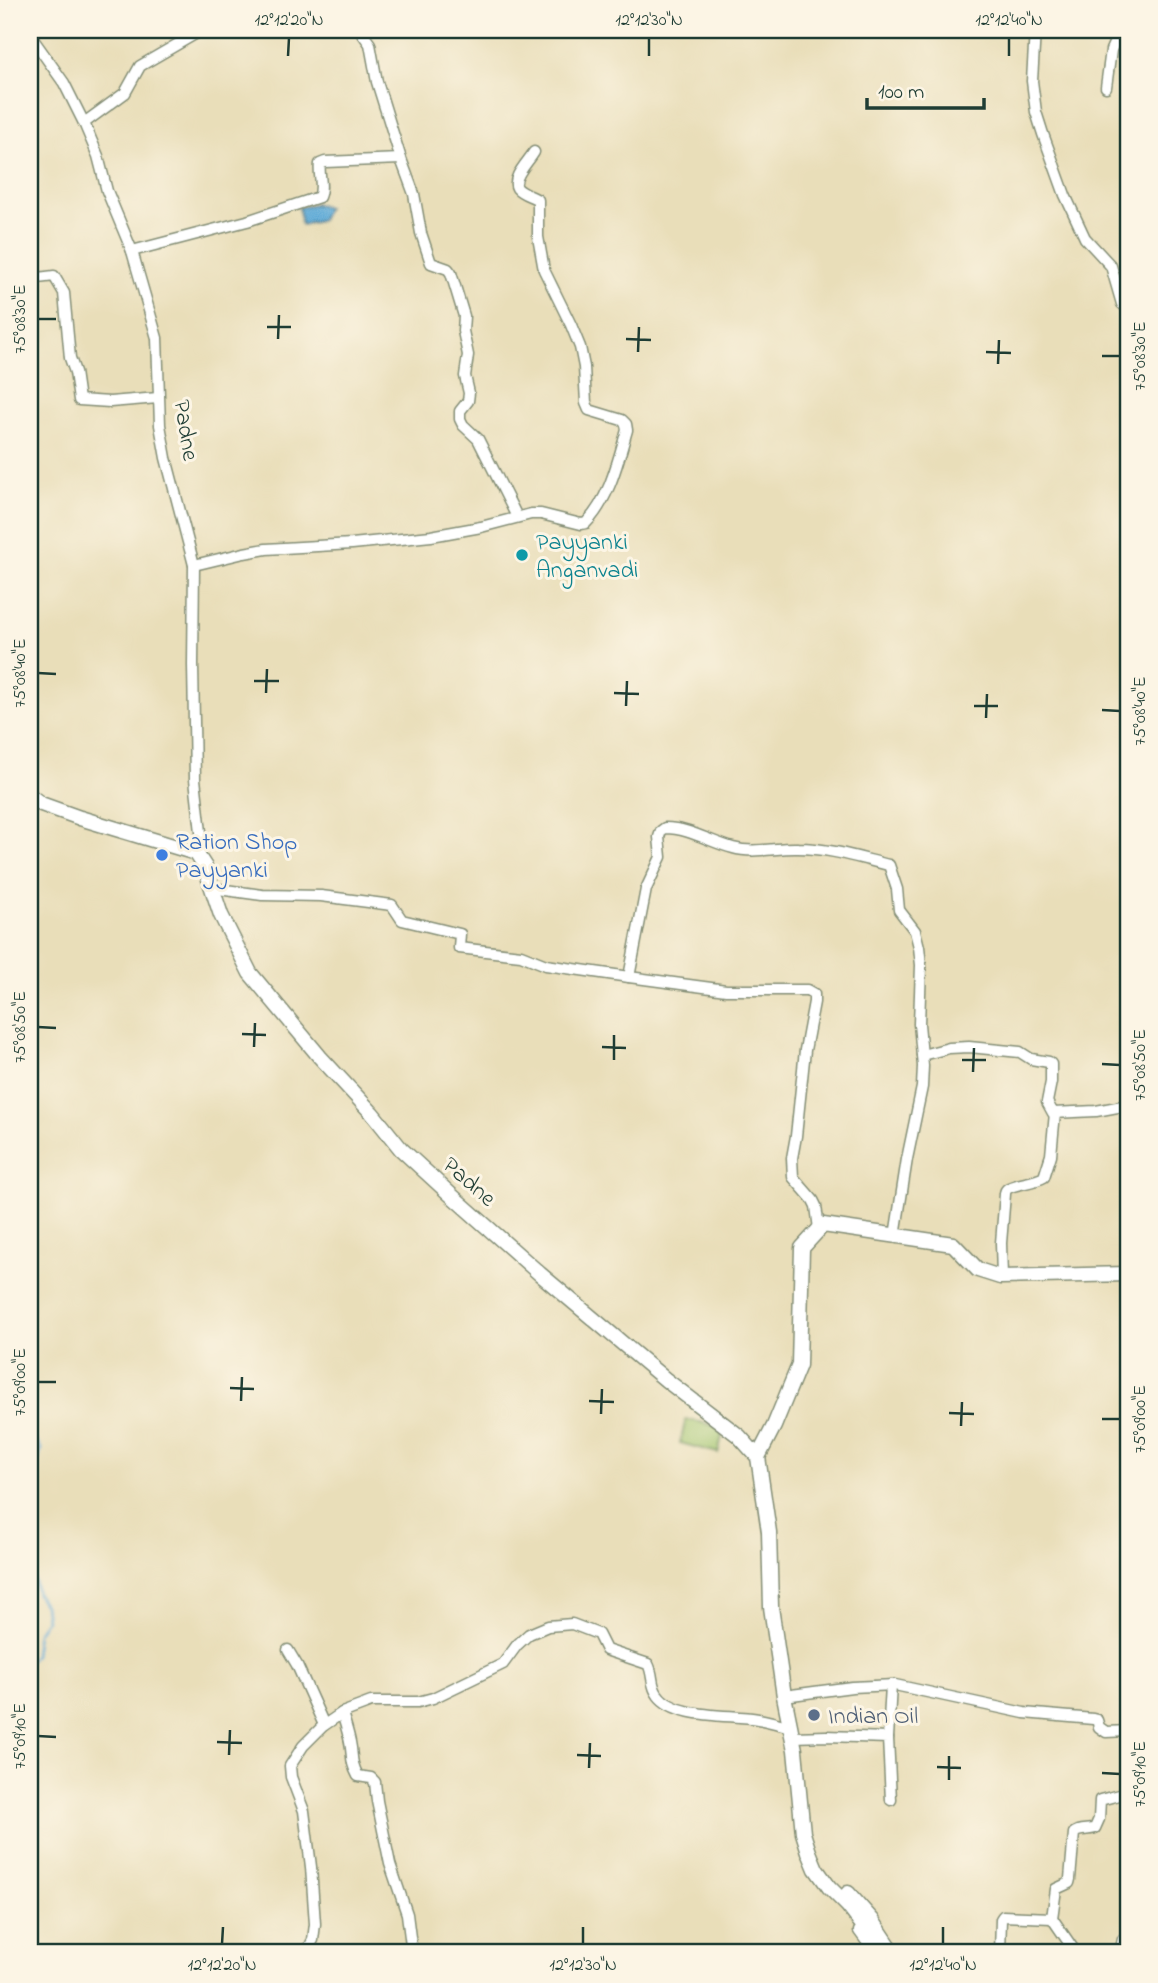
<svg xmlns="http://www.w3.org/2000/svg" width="1158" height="1983" font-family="'Indie Flower',sans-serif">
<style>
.green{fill:#a3c56e;stroke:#618151;stroke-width:2}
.water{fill:#5eaad7;stroke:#3e7486;stroke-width:2}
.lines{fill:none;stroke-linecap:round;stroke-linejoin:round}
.stream{stroke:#5eaad7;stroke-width:2.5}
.minor-casing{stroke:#848e76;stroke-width:13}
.major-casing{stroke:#848e76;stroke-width:17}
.minor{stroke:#fff;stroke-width:10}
.major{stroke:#fff;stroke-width:14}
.ticks{fill:none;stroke:#1f3d34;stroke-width:2.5}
.culture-dot{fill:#0f9aa8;stroke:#fcf5e5;stroke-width:2.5}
.shop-dot{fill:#3f7fe0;stroke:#fcf5e5;stroke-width:2.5}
.service-dot{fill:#5c6f8a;stroke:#fcf5e5;stroke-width:2.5}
.labels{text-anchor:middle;stroke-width:6;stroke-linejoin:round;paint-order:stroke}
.street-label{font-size:24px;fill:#1f3d34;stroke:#fcf5e5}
.culture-label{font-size:24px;fill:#0d838f;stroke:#fcf5e5;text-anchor:start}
.shop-label{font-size:24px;fill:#366cbe;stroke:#fcf5e5;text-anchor:start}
.service-label{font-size:24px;fill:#4e5e75;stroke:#fcf5e5;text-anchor:start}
.neatline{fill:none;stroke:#1f3d34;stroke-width:2.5}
.ticks-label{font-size:18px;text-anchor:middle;fill:#1f3d34}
</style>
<rect width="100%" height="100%" fill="#fcf5e5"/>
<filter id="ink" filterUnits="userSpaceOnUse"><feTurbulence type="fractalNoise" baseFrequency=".0143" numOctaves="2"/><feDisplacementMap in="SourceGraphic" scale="14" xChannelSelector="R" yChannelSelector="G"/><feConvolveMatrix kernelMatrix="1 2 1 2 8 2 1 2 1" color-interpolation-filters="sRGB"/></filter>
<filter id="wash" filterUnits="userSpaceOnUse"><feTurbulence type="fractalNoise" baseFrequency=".00686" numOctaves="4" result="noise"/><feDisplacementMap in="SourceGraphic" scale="28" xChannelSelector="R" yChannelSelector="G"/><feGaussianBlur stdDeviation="1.57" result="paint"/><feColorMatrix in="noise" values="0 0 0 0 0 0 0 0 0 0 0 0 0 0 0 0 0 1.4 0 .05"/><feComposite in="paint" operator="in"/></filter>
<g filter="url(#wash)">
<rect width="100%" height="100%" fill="#e9deb9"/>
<!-- green -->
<polygon class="green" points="686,1419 724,1428 718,1453 680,1443"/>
<!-- water -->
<polygon class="water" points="315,204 327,207 321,220 301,225 299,207"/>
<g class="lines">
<!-- stream -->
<g class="stream">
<polyline points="30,1436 34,1437 41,1449 32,1487 30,1506"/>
<polyline points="30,1565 37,1594 44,1605 46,1620 37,1633 34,1655 30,1660"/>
</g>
</g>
</g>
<g filter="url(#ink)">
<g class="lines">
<defs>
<g id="minor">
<polyline points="360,30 370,44 377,82 401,159 414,194 421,233 431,263 448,269 451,273 464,316 463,331 468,355 465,376 469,393 468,401 460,411 460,419 463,425 478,439 517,517"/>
<polyline points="1035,30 1032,81 1036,112 1043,134 1065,195 1085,238 1111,266 1122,304 1128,306"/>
<polyline points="30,35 64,83 84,123 98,156 107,191 132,251 157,338 160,425 166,458 194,565 193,665 195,779 202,841 199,857"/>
<polyline points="1106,87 1111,50 1120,30"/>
<polyline points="84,123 125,93 140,66 202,30"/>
<path d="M132,251L247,221L319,197C324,186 318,175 320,164L325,162L401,159"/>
<polyline points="30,279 54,276 64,293 70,358 75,372 79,400 110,402 158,398"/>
<path d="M194,565L244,553L266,549L352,544L431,536L481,527L531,514H541L581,524L586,523C609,500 618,461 627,430L626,424L622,420L589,410L586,403L584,367L580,347L571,325L544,270L538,237V200C532,196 522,194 517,188C511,178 529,161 534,152"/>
<path d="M211,888L262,895L321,896L392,905L402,920L460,934L459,948L521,955L546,965L629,977L646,889L661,857L659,837L661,831L665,828C689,828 710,842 733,848C754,854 777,847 798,848C829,848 859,858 889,865L897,889L899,910L915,931L919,947L921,965L919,1024L923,1066L922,1087L907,1159L895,1236"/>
<polyline points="629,977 726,990 807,990 814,994 814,1002 805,1050 796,1136 792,1158 793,1177 813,1200 816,1206 819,1229"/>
<polyline points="922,1055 949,1048 969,1047 1020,1052 1031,1059 1049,1062 1051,1064 1051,1082 1047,1102 1053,1113 1096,1111 1128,1105"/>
<path d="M1002,1277L1001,1243L1005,1194C1005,1192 1006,1190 1007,1189C1012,1184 1034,1183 1044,1177L1051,1155L1055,1113"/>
<polyline points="288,1650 297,1665 324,1725"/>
<polyline points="784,1696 852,1687 895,1685 1024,1713 1093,1719 1097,1720 1099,1727 1106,1732 1128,1731"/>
<path d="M342,1713C345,1723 348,1732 350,1742C353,1756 350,1761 358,1776L371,1778L375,1782L377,1801L390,1864L407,1914L412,1953"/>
<polyline points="793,1737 826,1736 888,1738 891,1800"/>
<polyline points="888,1738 891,1685"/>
<path d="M1052,1918L1056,1889L1069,1883L1070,1879L1074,1833C1079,1828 1088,1831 1095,1828L1099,1819L1100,1800L1123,1794L1124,1791"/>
<polyline points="859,1931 875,1953"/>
<path d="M306,1953L313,1940L315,1924L311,1867L304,1811L291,1777L290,1766L303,1746L323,1726L342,1713L371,1702H418L433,1698L503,1664L517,1645L529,1634L548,1626L572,1624L598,1634L606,1650L648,1664C654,1675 650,1685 658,1695C675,1719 731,1714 758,1719C769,1721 780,1724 791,1727"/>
<polyline points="1000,1953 1001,1919 1003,1916 1052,1918 1076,1953"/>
<polyline points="1120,1953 1123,1939 1128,1936"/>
</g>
<g id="major">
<polyline points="30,796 41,804 80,818 196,853 205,867 221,915 250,973 320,1057 372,1113 401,1149 451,1195 540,1274 666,1380 739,1436 758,1457"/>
<polyline points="848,1893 872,1920 894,1953"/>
<polyline points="884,1953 848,1906 829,1887 816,1869 809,1852 803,1833 795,1750 784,1696 771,1607 769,1532 758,1457 774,1426 799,1365 802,1248 823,1225 953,1244 978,1270 1000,1277 1128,1274"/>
</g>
</defs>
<!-- minor casing -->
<use href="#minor" class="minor-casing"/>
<!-- major casing -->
<use href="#major" class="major-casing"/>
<!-- minor -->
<use href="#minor" class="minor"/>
<!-- major -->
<use href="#major" class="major"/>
</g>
</g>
<!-- ticks -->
<path class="ticks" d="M288,56L289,38M649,56V38M1009,56V38M38,319H56M267,327H291M278,339L279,315M626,339L651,340M638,352L639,327M986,352L1011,353M1102,356H1120M998,364L999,340M38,673L56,674M254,681H279M266,693L267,669M614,693L639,694M626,706L627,681M974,706H998M1102,710L1120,711M986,718L987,694M38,1027L56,1028M242,1034L266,1035M254,1047L255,1023M602,1047L626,1048M614,1060V1035M962,1060H986M1102,1064L1120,1065M973,1072L974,1048M38,1382H56M230,1388L254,1389M241,1401L242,1377M589,1401L614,1402M949,1413L974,1414M601,1414L602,1389M1102,1419H1120M961,1426L962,1402M38,1736L56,1737M217,1742L242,1743M229,1755L230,1730M577,1755L601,1756M937,1767L961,1768M589,1768L590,1743M1102,1773L1120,1774M949,1780V1756M222,1944L223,1927M583,1944V1927M943,1944V1927"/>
<!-- markers -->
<circle class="culture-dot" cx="522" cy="555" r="7"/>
<circle class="shop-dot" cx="162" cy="855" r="7"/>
<circle class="service-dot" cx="814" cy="1715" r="7"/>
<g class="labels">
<!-- street labels -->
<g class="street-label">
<text transform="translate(187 430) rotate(81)" y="8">Padne</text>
<text transform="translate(470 1181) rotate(41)" y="8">Padne</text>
</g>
<!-- culture labels -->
<g class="culture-label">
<text x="536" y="549">Payyanki<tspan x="536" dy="28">Anganvadi</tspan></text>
</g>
<!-- shop labels -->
<g class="shop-label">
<text x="176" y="849">Ration Shop<tspan x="176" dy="28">Payyanki</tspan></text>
</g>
<!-- service labels -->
<g class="service-label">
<text x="828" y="1723">Indian Oil</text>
</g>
</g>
<!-- margin -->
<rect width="1158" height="1983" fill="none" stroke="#fcf5e5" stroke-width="77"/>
<!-- scale -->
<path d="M867 98v10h117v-10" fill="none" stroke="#1f3d34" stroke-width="3.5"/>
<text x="878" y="98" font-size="21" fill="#1f3d34" stroke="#fcf5e5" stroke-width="5" paint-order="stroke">100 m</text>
<rect x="38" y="38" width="1082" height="1906" class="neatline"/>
<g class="ticks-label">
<text x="289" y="25">12°12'20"N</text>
<text x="649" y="25">12°12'30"N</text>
<text x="1009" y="25">12°12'40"N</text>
<text transform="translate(19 319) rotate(-90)" y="6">75°08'30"E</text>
<text transform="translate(1139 356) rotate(-90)" y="6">75°08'30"E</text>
<text transform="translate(19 673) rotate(-90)" y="6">75°08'40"E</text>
<text transform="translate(1139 711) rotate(-90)" y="6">75°08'40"E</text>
<text transform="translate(19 1027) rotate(-90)" y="6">75°08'50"E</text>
<text transform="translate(1139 1065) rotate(-90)" y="6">75°08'50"E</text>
<text transform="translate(19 1382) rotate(-90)" y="6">75°09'00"E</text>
<text transform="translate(1139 1419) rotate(-90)" y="6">75°09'00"E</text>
<text transform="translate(19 1736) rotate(-90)" y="6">75°09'10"E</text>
<text transform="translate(1139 1774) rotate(-90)" y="6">75°09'10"E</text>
<text x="222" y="1970">12°12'20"N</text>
<text x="583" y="1970">12°12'30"N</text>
<text x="943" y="1970">12°12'40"N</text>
</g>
</svg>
